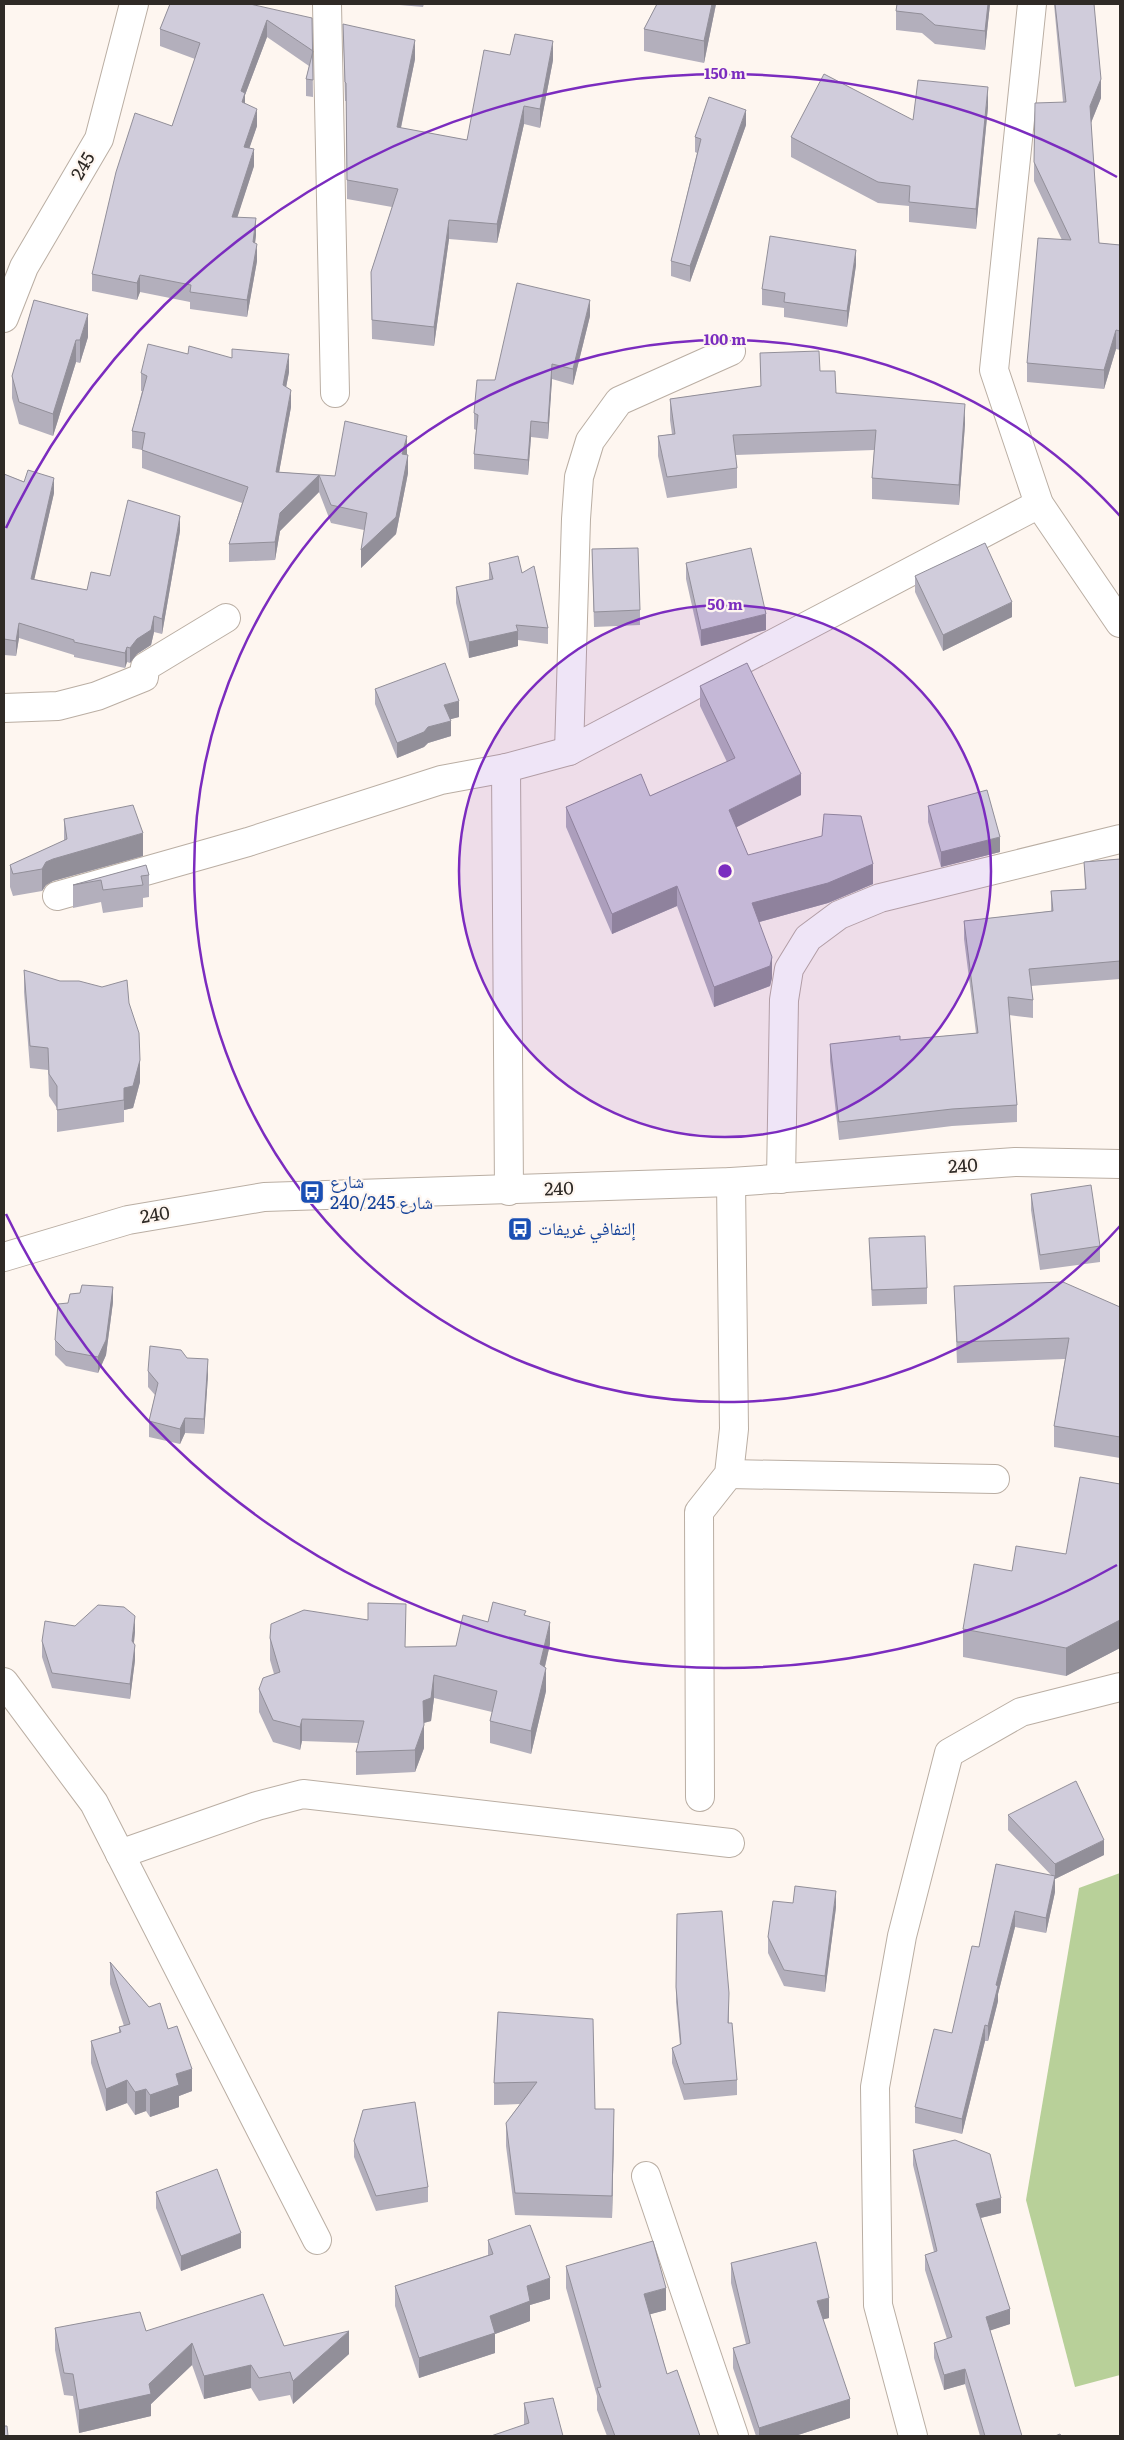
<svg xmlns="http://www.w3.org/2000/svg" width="1124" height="2440" font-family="Literata,'Noto Naskh Arabic',serif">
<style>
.green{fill:#b8d099}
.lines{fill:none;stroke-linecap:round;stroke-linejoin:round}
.street-casing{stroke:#baaea3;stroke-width:30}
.street{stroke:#fff;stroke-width:28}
.wall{fill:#b3afbc}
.shaded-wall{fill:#928f99}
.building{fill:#d0ccdb;stroke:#928f99}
.ring{fill:none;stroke:#7b2cbf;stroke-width:2.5}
.labels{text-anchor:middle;stroke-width:4.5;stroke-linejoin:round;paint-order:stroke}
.street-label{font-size:18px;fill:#2f2a26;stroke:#fef6f0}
.transit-label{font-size:18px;fill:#164399;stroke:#fef6f0;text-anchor:start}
.centre{fill:#7b2cbf;stroke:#fef6f0;stroke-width:2.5}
.ring-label{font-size:15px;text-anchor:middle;font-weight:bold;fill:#7b2cbf;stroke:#fef6f0;stroke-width:4.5;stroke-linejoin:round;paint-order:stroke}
</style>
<rect width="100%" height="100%" fill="#fef6f0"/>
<!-- green -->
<polygon class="green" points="1120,1873 1120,2375 1075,2387 1026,2200 1079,1888"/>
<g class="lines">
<defs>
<g id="street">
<polyline points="327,4 335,393"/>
<polyline points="1032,4 994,370 1039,504 1120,623"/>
<polyline points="4,318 24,267 99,139 134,4"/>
<polyline points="4,708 58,706 97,696 144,677 145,667 226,618"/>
<polyline points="569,751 576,519 579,477 590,441 619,401 731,351"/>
<polyline points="506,768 509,1191"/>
<polyline points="57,896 248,842 441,780 506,768 569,751 1039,504"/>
<polyline points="781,1179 784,1000 789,969 808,938 839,915 880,898 1120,839"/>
<polyline points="4,1257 128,1220 264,1197 731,1182 1015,1162 1120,1164"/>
<polyline points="729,1474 995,1479"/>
<polyline points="4,1682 94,1803 317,2240"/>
<polyline points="700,1797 699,1512 729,1474 734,1429 731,1182"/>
<polyline points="120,1854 257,1806 303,1794 730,1843"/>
<polyline points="646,2176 734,2436"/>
<polyline points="913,2436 878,2305 875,2087 902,1936 949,1753 1021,1712 1120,1687"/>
</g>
</defs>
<!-- street casing -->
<use href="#street" class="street-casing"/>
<!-- street -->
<use href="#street" class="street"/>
</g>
<!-- wall -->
<g class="wall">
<polygon points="170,4 312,18 313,97 306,96 306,79 309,66 267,37 245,95 245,104 257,126 249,148 254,166 237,217 256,235 255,243 257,261 247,317 190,309 190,302 140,292 137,300 92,291 92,274 172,126 195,59 160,46 160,29"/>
<polygon points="388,4 424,4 423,7"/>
<polygon points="657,4 716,4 704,63 644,51 644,29"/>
<polygon points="897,4 990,4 985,50 935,44 922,33 896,30 896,11"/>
<polygon points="1054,4 1094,4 1101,98 1091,123 1099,243 1120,245 1120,350 1116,349 1104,389 1027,382 1027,363 1062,240 1034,181 1034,162 1063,102"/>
<polygon points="343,24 415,59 401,128 467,140 510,55 553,60 540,128 524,124 497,243 449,239 434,346 372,339 371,272 392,207 347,199 346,101 345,101"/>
<polygon points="988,107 976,229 909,222 909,206 878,203 791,157 791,137 913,120"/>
<polygon points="746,125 690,282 671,276 671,261 697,153 695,152 695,137"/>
<polygon points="856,265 847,327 784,317 784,308 762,305 762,289"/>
<polygon points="34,300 88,337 80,363 76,362 53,436 19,424 12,398 12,376"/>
<polygon points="590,316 573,385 552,379 548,439 531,437 528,475 474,469 474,454 476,430 474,429 474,413 495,380"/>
<polygon points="760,353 820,371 836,393 965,424 959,505 872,499 872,478 874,450 736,455 737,468 737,488 667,498 658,456 658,436 672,434 670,420 670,399 761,386"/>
<polygon points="188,354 289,372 286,387 291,407 279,472 335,476 407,455 408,473 396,534 361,568 364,530 331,523 319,492 280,531 275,560 229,562 229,544 242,503 142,468 142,450 132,448 132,431 142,391 141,391 141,373"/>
<polygon points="4,474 54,493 34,579 87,590 110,576 180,531 162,634 154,632 151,645 137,654 130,663 127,662 125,668 74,657 74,655 19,638 16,656 4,655"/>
<polygon points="592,549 640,610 640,625 594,627"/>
<polygon points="489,563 522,573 548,628 548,644 518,640 518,646 469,658 456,603 456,587 489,580"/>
<polygon points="686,563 766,630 701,646 686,579"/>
<polygon points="915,576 1012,617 943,651 915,592"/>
<polygon points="700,686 801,795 736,827 748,855 873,884 828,903 759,922 772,978 770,986 714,1007 677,906 612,934 566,827 566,807 650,796 727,762 700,706"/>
<polygon points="375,689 459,717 450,719 451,736 428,743 424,747 397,758 375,704"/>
<polygon points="928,806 1000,852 941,867 928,822"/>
<polygon points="64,819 143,856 53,881 46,885 42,891 13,896 10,887 10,865 64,841"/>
<polygon points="1120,859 1120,979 1031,986 1033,1000 1033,1018 1009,1015 1017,1105 1017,1122 952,1126 839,1140 830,1061 830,1044 900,1040 976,1033 964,939 964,921 1051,911 1051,891 1085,889 1084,862"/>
<polygon points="146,865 149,875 149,897 143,898 143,907 103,913 101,902 73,908 73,885"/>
<polygon points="24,970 129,1003 140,1082 133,1108 124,1110 124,1122 57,1132 57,1108 49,1096 48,1070 30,1068 24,992"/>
<polygon points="1031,1194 1100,1246 1100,1262 1040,1270 1031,1210"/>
<polygon points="869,1238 927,1288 927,1304 872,1306"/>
<polygon points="954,1286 1120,1307 1120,1458 1054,1447 1054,1426 1065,1359 957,1363"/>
<polygon points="113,1302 106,1355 98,1373 66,1366 55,1355 55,1340"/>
<polygon points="187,1358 208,1375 204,1434 185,1433 180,1444 149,1437 149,1421 155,1395 148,1387 148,1371"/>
<polygon points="1120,1484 1120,1648 1066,1676 963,1657 963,1629 1012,1571 1066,1554"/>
<polygon points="526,1616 550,1644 545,1667 546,1691 531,1754 490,1743 490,1721 492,1712 434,1698 431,1721 424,1723 424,1748 415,1772 356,1775 356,1752 359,1743 302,1741 300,1750 273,1742 259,1712 259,1689 274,1674 270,1660 270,1638 406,1647 456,1646 488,1622"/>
<polygon points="75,1626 135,1632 134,1643 135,1660 130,1699 52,1688 42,1657 42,1641"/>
<polygon points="1008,1815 1104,1855 1055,1879 1055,1892 1046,1933 1015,1927 998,1994 998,2001 988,2041 985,2041 962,2134 915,2123 915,2107 952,2033 979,1947 996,1864 1052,1876 1008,1830"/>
<polygon points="793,1903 836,1907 825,1992 784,1986 768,1953 768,1937"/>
<polygon points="677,1914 729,2009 729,2023 737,2080 737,2095 684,2100 672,2063 672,2048 680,2045 676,2002"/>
<polygon points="110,1962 168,2029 192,2091 179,2096 179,2107 150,2117 146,2111 135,2115 127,2103 106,2111 91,2063 91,2041 119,2033 119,2027 124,2026 110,1984"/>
<polygon points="498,2012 595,2109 614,2131 612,2218 515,2215 506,2146 506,2123 520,2104 494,2105 494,2083"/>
<polygon points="354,2141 428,2187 428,2202 376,2211 354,2157"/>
<polygon points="913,2150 1001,2213 981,2218 1010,2324 990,2330 1022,2436 980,2436 965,2384 944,2390 934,2358 934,2343 947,2339 925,2270 925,2255 934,2252 913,2165"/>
<polygon points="156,2192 241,2248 181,2271 156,2208"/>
<polygon points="488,2240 550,2299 530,2305 530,2321 495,2334 495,2353 419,2378 395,2306 395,2286 488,2255"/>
<polygon points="731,2263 829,2318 823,2319 850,2418 795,2436 756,2436 733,2368 733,2348 746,2344 731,2283"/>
<polygon points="566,2266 666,2310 650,2314 667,2374 700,2436 607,2436 597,2410 597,2396 566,2288"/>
<polygon points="55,2328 146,2331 349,2354 293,2404 290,2395 259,2401 251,2388 204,2399 192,2365 151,2404 151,2416 79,2433 73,2396 64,2395 55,2350"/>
<polygon points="524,2403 563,2436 524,2425"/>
</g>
<!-- shaded-wall -->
<g class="shaded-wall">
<polygon points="712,4 716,4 704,63 704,41"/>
<polygon points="988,4 990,4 985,50 985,31"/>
<polygon points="267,20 267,37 245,95 245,110 242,120 241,91"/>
<polygon points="415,40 415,59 397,146 397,127"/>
<polygon points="553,41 553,60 540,128 540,109"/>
<polygon points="1101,79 1101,98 1090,125 1090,106"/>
<polygon points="988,87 988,107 976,229 976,209"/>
<polygon points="524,106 524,124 497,243 497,224"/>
<polygon points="257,109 257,126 244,164 244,147"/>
<polygon points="746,110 746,125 690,282 690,266"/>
<polygon points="254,149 254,166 232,234 232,217"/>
<polygon points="256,218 256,235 253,259 253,242"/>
<polygon points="449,220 449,239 434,346 434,327"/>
<polygon points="257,244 257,261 247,317 247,300"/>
<polygon points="856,250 856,265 847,327 847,311"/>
<polygon points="140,275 140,292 137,300 137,283"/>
<polygon points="590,300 590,316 573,385 573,369"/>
<polygon points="88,314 88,337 80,363 80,340"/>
<polygon points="1116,330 1116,349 1104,389 1104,370"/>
<polygon points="76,340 76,362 53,436 53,414"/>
<polygon points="289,354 289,372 283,403 283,385"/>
<polygon points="552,364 552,379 548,439 548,423"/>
<polygon points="291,390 291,407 276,489 276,472"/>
<polygon points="965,404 965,424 959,505 959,485"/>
<polygon points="531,421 531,437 528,475 528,460"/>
<polygon points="407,436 407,454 402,471 402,454"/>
<polygon points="408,455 408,473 396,534 361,568 361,550"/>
<polygon points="319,475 319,492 280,531 275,560 275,542 280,513"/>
<polygon points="54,478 54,493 31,594 31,579"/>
<polygon points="180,516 180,531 162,634 162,619"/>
<polygon points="1012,602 1012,617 943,651 943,635"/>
<polygon points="766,614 766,630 701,646 701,630"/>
<polygon points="154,616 154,632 151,645 137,654 130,663 130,648"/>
<polygon points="19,623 19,638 16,656 16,641"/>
<polygon points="518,631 518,646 469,658 469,642"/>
<polygon points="127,647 127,662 125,668 125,653"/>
<polygon points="459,701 459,717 444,721 444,705"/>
<polygon points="451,721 451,736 428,743 424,747 397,758 397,743 428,727"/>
<polygon points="801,774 801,795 729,831 729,810"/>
<polygon points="143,833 143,856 53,881 46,885 42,891 42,869 46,862 53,859"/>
<polygon points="1000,837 1000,852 941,867 941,852"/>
<polygon points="873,864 873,884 828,903 752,924 752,903"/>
<polygon points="677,886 677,906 612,934 612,914"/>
<polygon points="772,957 772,978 770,986 714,1007 714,987"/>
<polygon points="140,1060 140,1082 133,1108 124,1110 124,1088"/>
<polygon points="113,1287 113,1302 106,1355 98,1373 98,1357"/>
<polygon points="208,1359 208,1375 204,1434 204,1419"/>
<polygon points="185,1418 185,1433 180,1444 180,1429"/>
<polygon points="135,1616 135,1632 132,1657 132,1641"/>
<polygon points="1120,1620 1120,1648 1066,1676 1066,1648"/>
<polygon points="550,1622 550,1644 540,1687 540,1664"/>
<polygon points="135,1645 135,1660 130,1699 130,1684"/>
<polygon points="546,1668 546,1691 531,1754 531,1731"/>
<polygon points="434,1675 434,1698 431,1721 423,1723 423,1701"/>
<polygon points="302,1719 302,1741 300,1750 300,1727"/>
<polygon points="424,1725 424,1748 415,1772 415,1750"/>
<polygon points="1104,1840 1104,1855 1055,1879 1055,1864"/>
<polygon points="1055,1876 1055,1892 1046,1933 1046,1918"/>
<polygon points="836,1891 836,1907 825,1992 825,1976"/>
<polygon points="1015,1911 1015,1927 998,1994 998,2001 988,2041 988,2026 996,1985"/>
<polygon points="985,2025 985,2041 962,2134 962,2119"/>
<polygon points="192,2069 192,2091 179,2096 179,2107 150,2117 150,2095 176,2074"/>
<polygon points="127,2080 127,2103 106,2111 106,2089"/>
<polygon points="146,2089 146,2111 135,2115 135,2092"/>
<polygon points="614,2109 614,2131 612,2218 612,2196"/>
<polygon points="1001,2198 1001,2213 976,2219 976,2204"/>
<polygon points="241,2233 241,2248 181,2271 181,2256"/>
<polygon points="550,2278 550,2299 530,2305 530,2321 495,2334 495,2353 419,2378 419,2358 490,2316 527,2286"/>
<polygon points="666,2288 666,2310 644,2316 644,2294"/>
<polygon points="829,2298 829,2318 817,2321 817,2301"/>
<polygon points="1010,2309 1010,2324 986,2332 986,2317"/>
<polygon points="349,2331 349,2354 293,2404 293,2381"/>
<polygon points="192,2343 192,2365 151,2404 151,2416 79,2433 79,2410 149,2384"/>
<polygon points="251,2365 251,2388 204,2399 204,2376"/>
<polygon points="965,2369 965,2384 944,2390 944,2375"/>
<polygon points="850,2399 850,2418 795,2436 759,2436 759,2428"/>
</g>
<!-- building -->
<g class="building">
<polygon points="170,4 250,4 312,18 313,80 306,79 313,51 267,20 241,91 245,93 242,102 257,109 244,147 254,149 232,217 256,218 253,242 257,244 247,300 190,292 191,285 140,275 137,283 92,274 116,172 135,113 172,126 200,43 160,29"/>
<polygon points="657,4 712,4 704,41 644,29"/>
<polygon points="897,4 988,4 985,31 935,25 922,14 896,11"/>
<polygon points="1055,4 1094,4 1101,79 1090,106 1099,243 1120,245 1120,331 1116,330 1104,370 1027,363 1038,238 1071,240 1034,162 1035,103 1066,102"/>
<polygon points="343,24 415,40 397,127 467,140 484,50 510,55 515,34 553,41 540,109 524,106 497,224 449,220 434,327 372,320 371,272 398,189 347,180 346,83 345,82"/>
<polygon points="824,74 913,120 918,80 988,87 976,209 909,202 910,186 878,182 791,137"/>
<polygon points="709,97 746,110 690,266 671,261 701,139 695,137"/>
<polygon points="770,236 856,250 847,311 784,302 785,293 762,289"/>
<polygon points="517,283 590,300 573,369 552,364 548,423 531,421 528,460 474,454 478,415 474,413 477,380 495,380"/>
<polygon points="34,300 88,314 80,340 76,340 53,414 19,402 12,376"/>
<polygon points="148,344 188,354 189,346 232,358 232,349 289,354 283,385 291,390 276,472 335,476 345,421 407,436 402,454 408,455 396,517 361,550 367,513 331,505 319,475 280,513 275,542 229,544 248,487 142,450 145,433 132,431 147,376 141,373"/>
<polygon points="819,351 820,371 835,371 836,393 965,404 959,485 872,478 876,430 733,435 737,468 667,477 658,436 675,434 670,399 761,386 760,353"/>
<polygon points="28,470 54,478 31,579 87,590 91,572 110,576 128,500 180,516 162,619 154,616 151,630 137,639 130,648 127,647 125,653 74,642 74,640 19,623 16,641 4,639 4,474 24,482"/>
<polygon points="985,543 1012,602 943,635 915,576"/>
<polygon points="638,548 640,610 594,612 592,549"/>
<polygon points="751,548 766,614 701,630 686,563"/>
<polygon points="518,556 522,573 534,566 548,628 516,625 518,631 469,642 456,587 493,579 489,563"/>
<polygon points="445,663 459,701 444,705 451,721 428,727 424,732 397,743 375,689"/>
<polygon points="747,663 801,774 729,810 748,855 822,836 824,814 861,816 873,864 828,883 752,903 772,957 770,966 714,987 677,886 612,914 566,807 641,774 650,796 735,758 700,686"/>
<polygon points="987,790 1000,837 941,852 928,806"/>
<polygon points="133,805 143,833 53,859 46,862 42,869 13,874 10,865 67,839 64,819"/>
<polygon points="1120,859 1120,961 1029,969 1033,1000 1008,997 1017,1105 952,1109 839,1122 830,1044 900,1036 900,1040 978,1033 964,921 1053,911 1051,891 1086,889 1084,862"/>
<polygon points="146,865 149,875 141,876 143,885 103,890 101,880 73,885"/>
<polygon points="24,970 60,981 79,981 102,987 127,980 129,1003 139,1033 140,1060 133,1086 124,1088 124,1100 57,1110 57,1086 49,1074 48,1048 30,1046"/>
<polygon points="1091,1185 1100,1246 1040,1255 1031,1194"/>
<polygon points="925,1236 927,1288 872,1290 869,1238"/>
<polygon points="1063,1282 1120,1307 1120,1437 1054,1426 1069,1338 957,1342 954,1286"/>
<polygon points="82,1285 113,1287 106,1340 98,1357 66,1351 55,1340 58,1304 68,1303 70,1294 80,1293"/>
<polygon points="150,1346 181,1350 187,1358 208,1359 204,1419 185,1418 180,1429 149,1421 158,1383 148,1371"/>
<polygon points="1080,1477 1120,1484 1120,1620 1066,1648 963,1629 974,1564 1012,1571 1016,1546 1066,1554"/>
<polygon points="493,1602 526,1611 524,1615 550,1622 540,1664 546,1668 531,1731 490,1721 497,1691 434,1675 431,1698 423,1701 424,1725 415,1750 356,1752 364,1721 302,1719 300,1727 273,1720 259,1689 263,1678 280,1672 270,1638 271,1624 304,1610 368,1620 368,1603 406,1604 405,1647 456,1646 463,1615 488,1622"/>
<polygon points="98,1605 124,1607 135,1616 132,1641 135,1645 130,1684 52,1673 42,1641 45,1621 75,1626"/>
<polygon points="1076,1781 1104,1840 1055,1864 1008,1815"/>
<polygon points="996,1864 1055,1876 1046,1918 1015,1911 996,1985 998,1986 988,2026 985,2025 962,2119 915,2107 934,2029 952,2033 972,1946 979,1947"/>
<polygon points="795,1886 836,1891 825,1976 784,1970 768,1937 773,1901 793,1903"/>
<polygon points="722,1911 729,1993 728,2023 732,2023 737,2080 684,2084 672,2048 681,2044 676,1987 677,1914"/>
<polygon points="110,1962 149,2007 160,2003 168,2029 177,2026 192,2069 176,2074 179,2085 150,2095 146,2089 135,2092 127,2080 106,2089 91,2041 121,2032 119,2027 130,2024"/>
<polygon points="498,2012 593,2019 595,2109 614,2109 612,2196 515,2193 506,2123 537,2082 494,2083"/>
<polygon points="415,2102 428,2187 376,2196 354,2141 363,2110"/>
<polygon points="955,2140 990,2154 1001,2198 976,2204 1010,2309 986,2317 1022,2436 985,2436 965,2369 944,2375 934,2343 952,2337 925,2255 937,2251 913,2150"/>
<polygon points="217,2169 241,2233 181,2256 156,2192"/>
<polygon points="530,2225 550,2278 527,2286 530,2301 490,2316 495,2333 419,2358 395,2286 493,2254 488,2240"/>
<polygon points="653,2241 666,2288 644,2294 667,2374 677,2370 700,2436 615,2436 597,2388 601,2387 566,2266"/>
<polygon points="816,2242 829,2298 817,2301 850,2399 759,2428 733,2348 750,2343 731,2263"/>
<polygon points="263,2294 284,2346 349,2331 293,2381 290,2372 259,2378 251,2365 204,2376 192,2343 149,2384 151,2394 79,2410 73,2374 64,2373 55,2328 140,2312 146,2331"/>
<polygon points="553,2398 563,2436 491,2436 529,2423 524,2403"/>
<polygon points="4,2426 7,2426 8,2436 4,2436"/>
<polygon points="1060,2434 1061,2436 1055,2436"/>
</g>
<!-- distance rings -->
<circle cx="725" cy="871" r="266" fill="#7b2cbf" fill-opacity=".12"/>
<g class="ring">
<circle cx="725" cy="871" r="266"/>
<path d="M1120 1226A531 531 0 1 1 1120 516"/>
<path d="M1117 1565A797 797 0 0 1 6 1214M6 528A797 797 0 0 1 1117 177"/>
</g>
<!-- icons -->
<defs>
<symbol id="bus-square" viewBox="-11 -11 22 22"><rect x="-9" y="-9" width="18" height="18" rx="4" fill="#1a4fb4" stroke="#fef6f0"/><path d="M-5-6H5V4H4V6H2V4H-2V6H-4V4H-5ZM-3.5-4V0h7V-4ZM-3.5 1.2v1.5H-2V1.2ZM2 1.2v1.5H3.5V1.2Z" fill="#fff"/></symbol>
</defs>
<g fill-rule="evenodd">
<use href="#bus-square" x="298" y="1178" width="28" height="28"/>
<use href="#bus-square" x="506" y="1215" width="28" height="28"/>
</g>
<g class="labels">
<!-- street labels -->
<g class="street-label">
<text transform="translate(83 166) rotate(-60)" y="6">245</text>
<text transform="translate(963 1166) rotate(-4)" y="6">240</text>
<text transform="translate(559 1189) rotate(-2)" y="6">240</text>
<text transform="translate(155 1215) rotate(-9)" y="6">240</text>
</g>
<!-- transit labels -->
<g class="transit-label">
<text x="330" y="1188">شارع<tspan x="330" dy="21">240/شارع 245</tspan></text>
<text x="538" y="1235">إلتفافي غريفات</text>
</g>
</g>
<circle cx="725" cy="871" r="8" class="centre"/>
<g class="ring-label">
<text x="725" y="79">150 m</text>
<text x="725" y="345">100 m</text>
<text x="725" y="610">50 m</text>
</g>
<!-- border -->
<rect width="1124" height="2440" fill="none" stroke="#2f2a26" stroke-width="10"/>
</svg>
